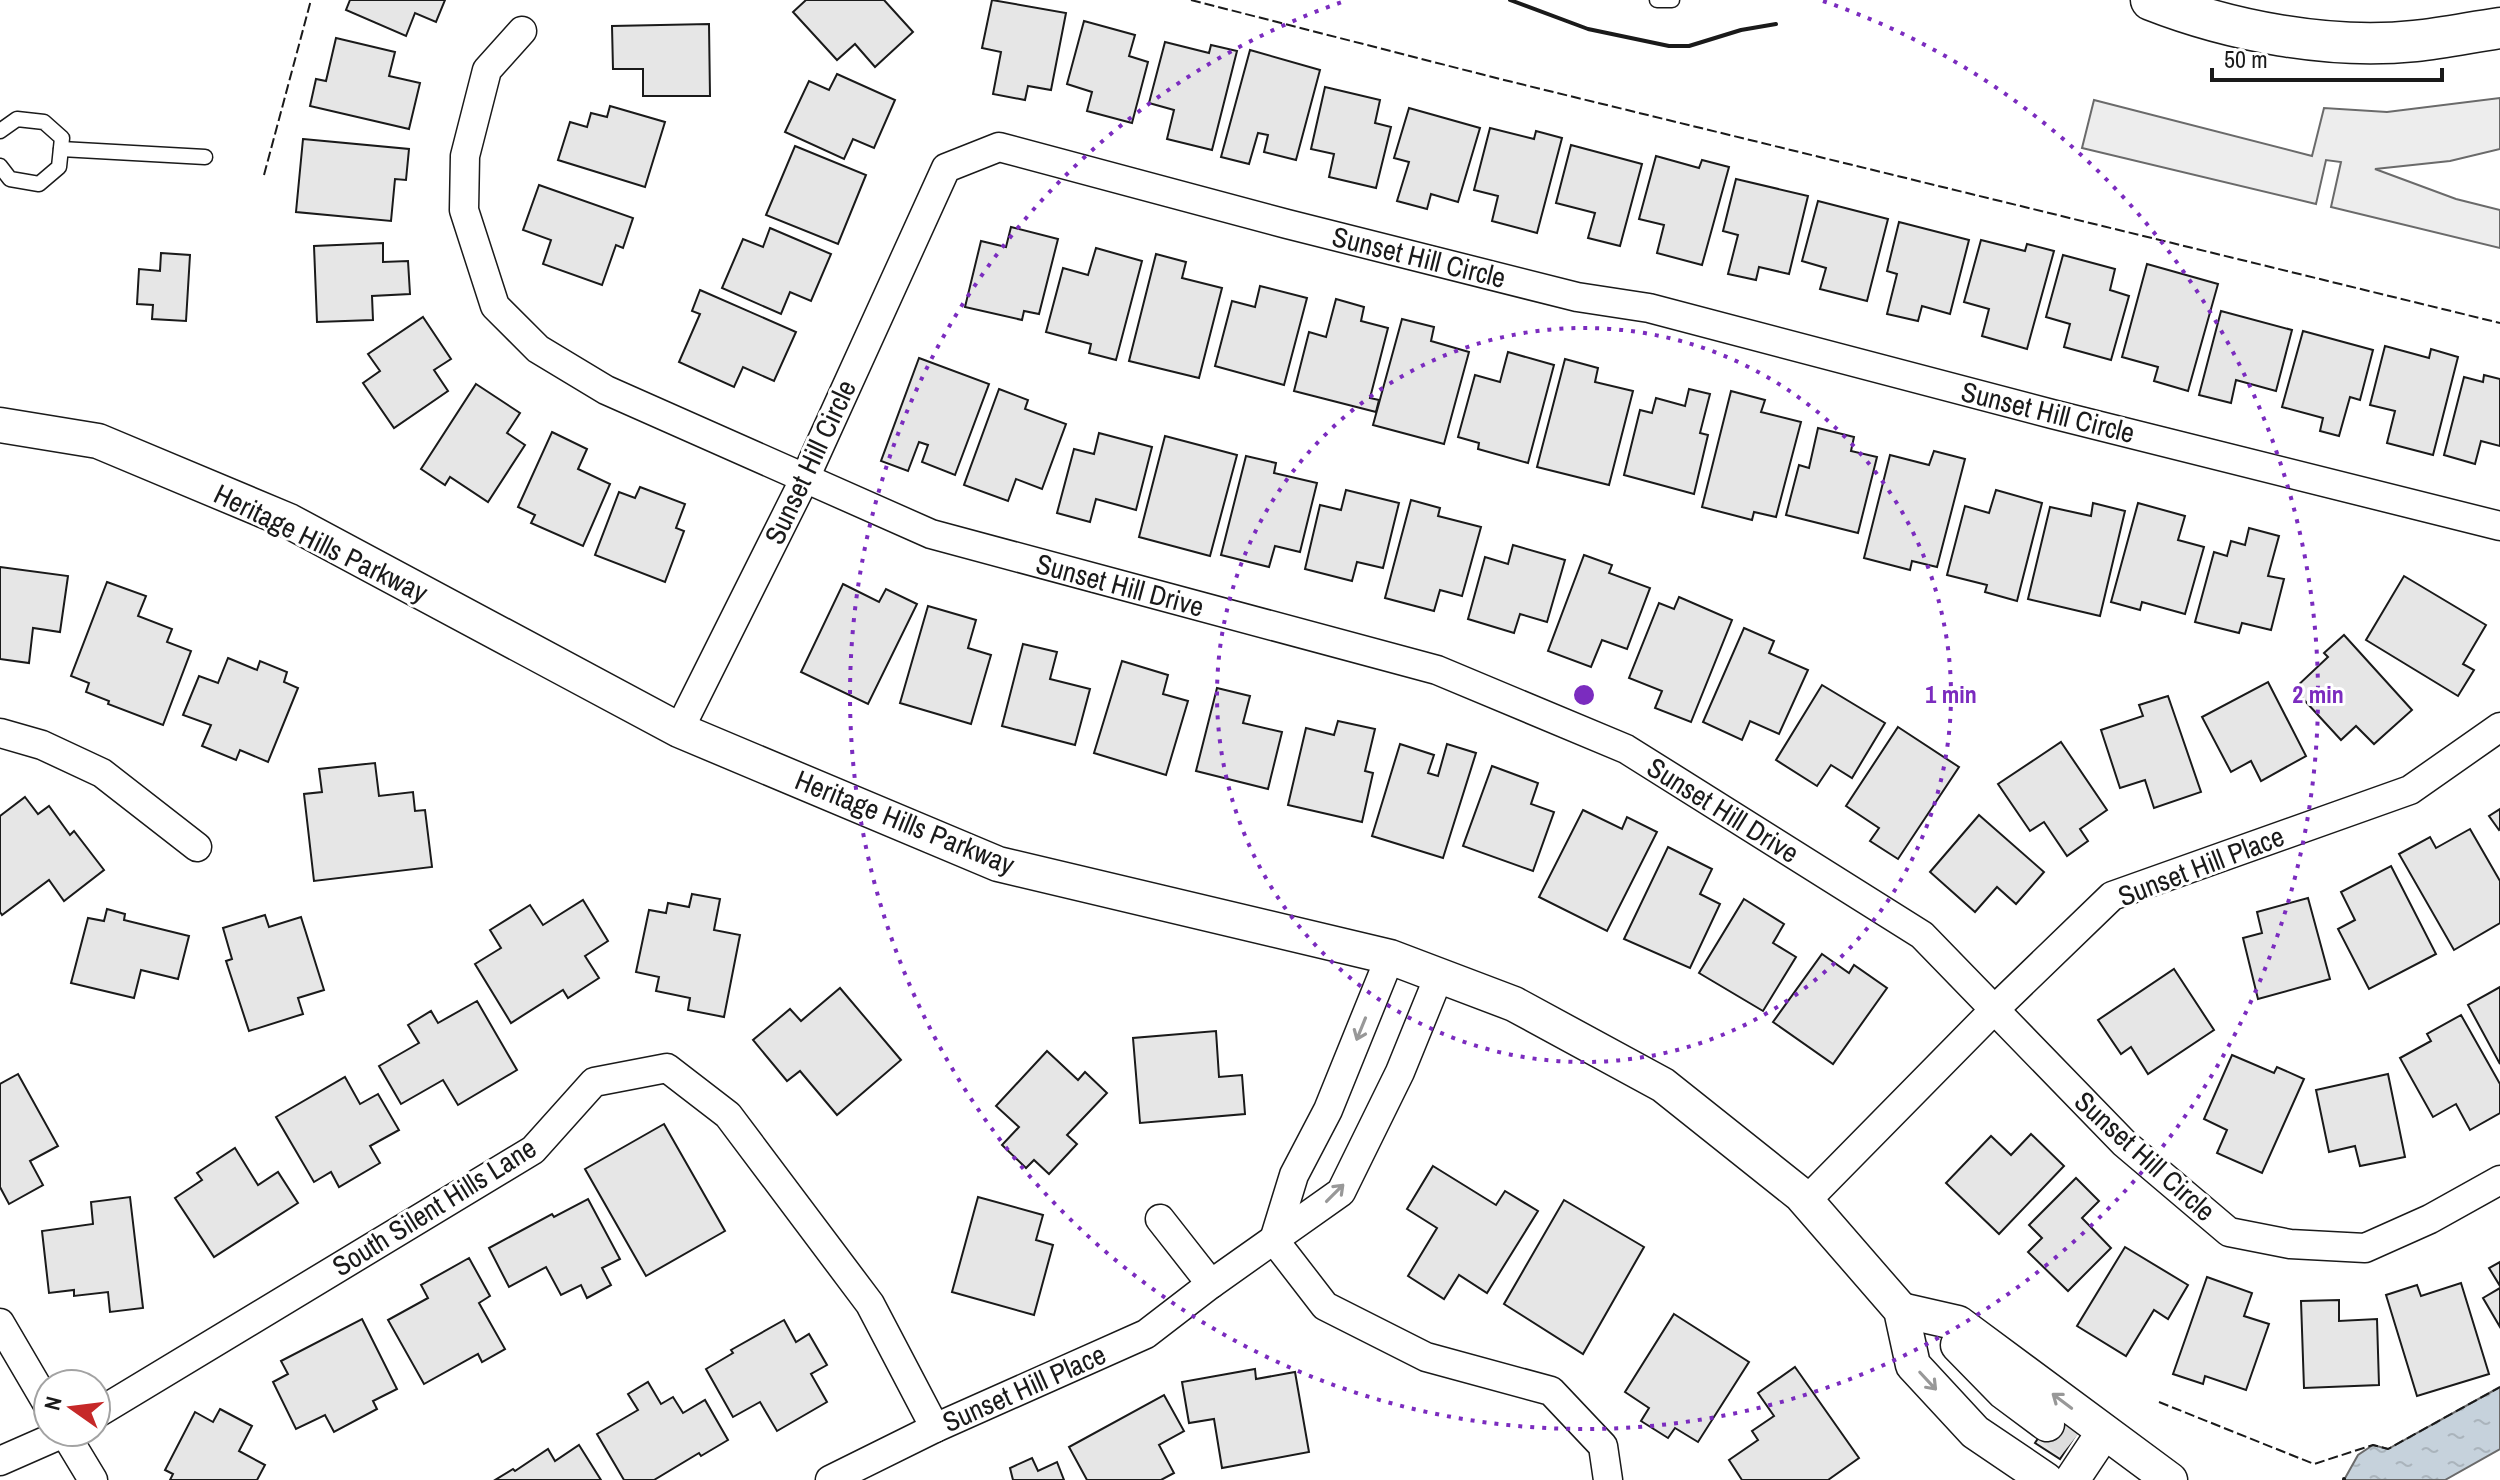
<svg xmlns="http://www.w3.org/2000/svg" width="2500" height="1480" font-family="'Archivo Narrow',sans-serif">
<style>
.parking{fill:#ededed;stroke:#6a6a6a;stroke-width:2}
.water{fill:url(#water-ripples);stroke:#6a6a6a;stroke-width:2}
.building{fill:#e6e6e6;stroke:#1a1a1a;stroke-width:2}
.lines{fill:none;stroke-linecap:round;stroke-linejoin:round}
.tertiary-tunnel{stroke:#ddd;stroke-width:34;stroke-dasharray:34 17;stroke-linecap:butt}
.service-casing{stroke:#1a1a1a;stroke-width:17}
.minor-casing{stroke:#1a1a1a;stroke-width:31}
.tertiary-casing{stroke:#1a1a1a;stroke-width:37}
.secondary-casing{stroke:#1a1a1a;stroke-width:43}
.service{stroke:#fff;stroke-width:14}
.minor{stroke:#fff;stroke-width:28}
.tertiary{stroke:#fff;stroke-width:34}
.secondary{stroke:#fff;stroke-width:40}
.fence{stroke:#1a1a1a;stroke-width:2;stroke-dasharray:10 4;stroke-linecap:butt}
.wall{stroke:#1a1a1a;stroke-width:4}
.oneway{stroke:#989898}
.ring{fill:none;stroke:#7b2cbf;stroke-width:4;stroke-dasharray:4 8}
.labels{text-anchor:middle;stroke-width:6;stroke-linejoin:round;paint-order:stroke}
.street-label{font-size:28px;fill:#1a1a1a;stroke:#fff}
.centre{fill:#7b2cbf;stroke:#fff;stroke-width:4}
.ring-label{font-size:24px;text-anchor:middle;font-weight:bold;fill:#7b2cbf;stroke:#fff;stroke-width:6;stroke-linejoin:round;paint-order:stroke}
</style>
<defs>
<pattern id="water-ripples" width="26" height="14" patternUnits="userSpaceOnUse" patternTransform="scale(2)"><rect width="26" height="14" fill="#c6d2dc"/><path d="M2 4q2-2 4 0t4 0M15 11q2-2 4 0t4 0" fill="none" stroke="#aab4bc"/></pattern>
</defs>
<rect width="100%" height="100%" fill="#fff"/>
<!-- parking -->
<polygon class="parking" points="2500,98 2500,149 2450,161 2375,169 2456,199 2500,210 2500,248 2331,207 2341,162 2326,160 2316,204 2082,148 2094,100 2312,156 2324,108 2387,112"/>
<!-- water -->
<polygon class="water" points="2500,1387 2500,1449 2445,1480 2344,1480 2358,1455 2373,1445 2388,1449"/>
<!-- building -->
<g class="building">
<polygon points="350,0 445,0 436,22 415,13 406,36 346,10"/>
<polygon points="806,0 884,0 913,32 875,67 855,44 837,60 793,12"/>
<polygon points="992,0 1066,13 1051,90 1028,86 1025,100 993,94 1001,52 982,48"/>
<polygon points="1084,21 1135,35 1129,56 1148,62 1132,123 1087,111 1092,92 1067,84"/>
<polygon points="709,24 710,96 643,96 643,69 613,69 612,26"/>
<polygon points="336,38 395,52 389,76 420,83 409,129 310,106 316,79 326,81"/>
<polygon points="1165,42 1209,53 1211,45 1237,51 1212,150 1167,139 1174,110 1149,103"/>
<polygon points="1250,50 1320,70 1296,160 1264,152 1268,135 1258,133 1249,164 1221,157"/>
<polygon points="837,74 895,100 874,148 853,139 844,159 785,132 809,81 829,90"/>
<polygon points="1325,87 1380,100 1375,123 1391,127 1376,188 1329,177 1334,154 1311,149"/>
<polygon points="610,106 665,122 645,187 558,160 570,122 587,127 591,113 607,117"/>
<polygon points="1409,108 1480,128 1458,202 1431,194 1427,209 1397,201 1409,162 1394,158"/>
<polygon points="1490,128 1534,139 1536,131 1562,138 1537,233 1492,221 1498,196 1474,190"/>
<polygon points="303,139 409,149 406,180 395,179 391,221 296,212"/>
<polygon points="1571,145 1642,164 1620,246 1588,238 1595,213 1556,203"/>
<polygon points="795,146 866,175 838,244 766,215"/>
<polygon points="1656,156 1699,168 1702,160 1729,167 1702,265 1657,253 1664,225 1639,219"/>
<polygon points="1736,179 1808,196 1789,274 1759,267 1756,280 1728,274 1738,235 1723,231"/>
<polygon points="539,185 633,218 623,248 616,245 602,285 543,264 551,240 523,230"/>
<polygon points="1818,201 1888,219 1867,301 1820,289 1826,268 1802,261"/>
<polygon points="1899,222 1969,240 1950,314 1922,306 1918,321 1887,314 1897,274 1887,271"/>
<polygon points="1011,227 1058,239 1039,314 1024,311 1022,320 965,307 981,241 1006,247"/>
<polygon points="770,228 831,254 811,301 790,292 781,314 722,288 743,239 763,247"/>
<polygon points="1981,240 2025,251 2027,244 2054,251 2027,349 1982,336 1989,309 1964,302"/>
<polygon points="383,243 383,262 408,261 410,294 372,296 373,320 317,322 314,246"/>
<polygon points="1096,248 1142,261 1116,360 1089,353 1091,344 1046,332 1063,268 1088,275"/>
<polygon points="161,253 190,255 186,321 152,319 153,305 137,304 139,269 160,271"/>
<polygon points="1156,254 1186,262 1182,278 1222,288 1199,378 1129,361"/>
<polygon points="2063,255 2115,269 2110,290 2129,296 2111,360 2064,347 2070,324 2046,317"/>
<polygon points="2147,264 2218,284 2188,391 2154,381 2158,367 2122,357"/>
<polygon points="1260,286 1307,298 1284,385 1215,366 1232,301 1255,307"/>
<polygon points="700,290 796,332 774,381 743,367 734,387 679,362 700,314 692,311"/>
<polygon points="1336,299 1364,307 1361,321 1388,328 1370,398 1379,400 1376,412 1294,391 1309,332 1326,337"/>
<polygon points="2221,311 2292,330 2276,391 2236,380 2231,403 2199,395"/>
<polygon points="423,317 451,359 434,370 448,391 394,428 363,383 380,371 368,354"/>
<polygon points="1402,319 1434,327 1431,341 1469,352 1444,444 1373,425"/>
<polygon points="2303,331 2373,350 2360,400 2350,397 2339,436 2320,431 2323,418 2282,407"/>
<polygon points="2385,346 2429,358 2431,349 2458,357 2433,455 2387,443 2395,411 2370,405"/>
<polygon points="1508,352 1554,365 1528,463 1478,449 1479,443 1458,437 1475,375 1500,382"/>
<polygon points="919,358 989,384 955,475 922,462 928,445 919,442 908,471 881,461"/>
<polygon points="1565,359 1598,368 1595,382 1633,391 1609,485 1537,467"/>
<polygon points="2484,375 2500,379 2500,446 2481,441 2475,464 2444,455 2464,377 2483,382"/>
<polygon points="476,384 520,413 507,433 525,445 488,502 450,477 445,485 421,469"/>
<polygon points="999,389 1028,400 1025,409 1066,424 1042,489 1016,479 1008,501 964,485"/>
<polygon points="1689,389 1710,394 1700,433 1708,435 1694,494 1624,475 1640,410 1652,413 1656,398 1685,406"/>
<polygon points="1731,391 1765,400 1761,412 1801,422 1776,517 1754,512 1752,520 1702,507"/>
<polygon points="1818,428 1854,437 1851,451 1877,457 1858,533 1786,515 1799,465 1809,468"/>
<polygon points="552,432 587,449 578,469 610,484 583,546 531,523 535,515 518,507"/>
<polygon points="1099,433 1152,447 1136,510 1096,499 1090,522 1057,513 1074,449 1094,454"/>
<polygon points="1165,436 1237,455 1210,556 1139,537"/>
<polygon points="1934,451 1965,459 1937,567 1912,561 1910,570 1864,558 1890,455 1929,465"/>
<polygon points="1246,456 1276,463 1274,473 1317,483 1300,552 1275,546 1269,567 1221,555"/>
<polygon points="640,487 685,504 676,528 684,531 665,582 595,555 619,492 635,498"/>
<polygon points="1346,490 1399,503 1383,568 1357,562 1352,581 1305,569 1320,505 1341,510"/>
<polygon points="1996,490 2042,503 2017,601 1985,592 1987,585 1947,575 1965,506 1989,513"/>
<polygon points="1411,500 1440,508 1438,516 1481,527 1462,596 1440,590 1434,611 1385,598"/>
<polygon points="2093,503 2125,511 2100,616 2028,599 2050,507 2091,516"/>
<polygon points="2138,503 2185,516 2178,540 2204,547 2185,614 2142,602 2140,610 2111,602"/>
<polygon points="2249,528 2279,536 2268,576 2284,579 2271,630 2242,623 2239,633 2195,622 2214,552 2227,556 2231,541 2245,545"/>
<polygon points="1513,545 1565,560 1547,622 1520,614 1514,633 1468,619 1485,557 1508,564"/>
<polygon points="1584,555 1612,565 1609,573 1650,588 1627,649 1602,640 1591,667 1548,651"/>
<polygon points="0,567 68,576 60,632 33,628 29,663 0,659"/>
<polygon points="2404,576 2486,625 2463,664 2474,670 2458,696 2366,640"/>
<polygon points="107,582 146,596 138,616 172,629 167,642 191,651 163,725 108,704 109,701 86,692 89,683 71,676"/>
<polygon points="843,584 879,602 886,589 917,604 868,704 801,672"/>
<polygon points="1679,597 1732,620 1691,722 1655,708 1662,691 1629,678 1659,603 1674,609"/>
<polygon points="928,606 976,620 968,648 991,655 971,724 900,703"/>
<polygon points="1744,628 1774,641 1769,653 1808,670 1779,734 1750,721 1742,740 1703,722"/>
<polygon points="2344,635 2412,710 2374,744 2356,726 2341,740 2294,689 2328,657 2324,653"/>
<polygon points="1023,644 1057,652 1050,679 1090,689 1075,745 1002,726"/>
<polygon points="228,658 257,670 260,661 287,672 284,682 298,688 268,762 240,750 236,760 202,746 211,725 183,715 199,676 218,683"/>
<polygon points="1122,661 1168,675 1163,694 1188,701 1166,775 1094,753"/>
<polygon points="2268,682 2306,756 2261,781 2251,761 2231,772 2202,717"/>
<polygon points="1822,685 1885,723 1852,778 1831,765 1817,786 1776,760"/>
<polygon points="1217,688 1250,696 1243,723 1282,732 1268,789 1196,771"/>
<polygon points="2168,696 2201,792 2154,808 2145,780 2120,788 2101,730 2143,716 2139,705"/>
<polygon points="1338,721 1375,729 1365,771 1373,773 1362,822 1288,805 1306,728 1334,735"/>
<polygon points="1898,727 1959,767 1898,859 1870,841 1879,828 1846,806"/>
<polygon points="2061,742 2107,810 2080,829 2088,841 2067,856 2044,822 2030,831 1998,784"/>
<polygon points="1400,744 1434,755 1428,773 1438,776 1447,744 1476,753 1443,858 1372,836"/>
<polygon points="375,763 379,796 413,792 415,811 425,810 432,867 314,881 304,794 322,792 319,769"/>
<polygon points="1492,766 1538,783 1531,804 1554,812 1533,871 1463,846"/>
<polygon points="25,797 38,814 49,806 70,835 74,831 104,870 64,901 49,880 2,915 0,912 0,816"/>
<polygon points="2500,809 2500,829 2499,830 2489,816"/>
<polygon points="1583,810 1622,829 1627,817 1657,832 1607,931 1539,897"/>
<polygon points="1979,815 2044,872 2016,904 1997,887 1975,912 1930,872"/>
<polygon points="2470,829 2500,881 2500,923 2454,950 2399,854 2430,837 2436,848"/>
<polygon points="1668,847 1712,869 1700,894 1720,904 1690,968 1624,939"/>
<polygon points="2391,866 2436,954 2369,989 2338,929 2355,920 2341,892"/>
<polygon points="692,894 720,899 714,930 740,935 724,1017 688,1010 690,998 656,991 659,977 636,972 649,910 666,913 668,903 689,907"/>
<polygon points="2308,898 2330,979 2258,999 2243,938 2262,933 2257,912"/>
<polygon points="1744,899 1784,924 1773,943 1796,957 1763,1011 1699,973"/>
<polygon points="583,900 608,941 585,956 599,978 568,998 563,990 511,1023 475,964 501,948 490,930 530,905 543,925"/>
<polygon points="107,909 125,914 124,920 189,936 178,979 141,970 134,998 71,983 88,918 104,921"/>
<polygon points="265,915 269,927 301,917 324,990 298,998 303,1014 249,1031 226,961 232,959 223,928"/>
<polygon points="1822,954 1849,973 1854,965 1887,988 1833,1064 1773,1022"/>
<polygon points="2174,969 2214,1030 2148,1074 2131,1047 2121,1054 2098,1020"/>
<polygon points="2500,987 2500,1064 2468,1005"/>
<polygon points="840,988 901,1060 837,1115 800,1071 787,1081 753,1040 790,1009 801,1021"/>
<polygon points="477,1001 517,1070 458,1105 443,1080 401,1104 379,1066 419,1043 408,1025 431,1011 438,1023"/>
<polygon points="2461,1015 2500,1084 2500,1113 2470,1130 2456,1104 2433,1117 2400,1058 2431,1041 2427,1034"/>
<polygon points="1216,1031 1219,1077 1242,1075 1245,1114 1140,1123 1133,1038"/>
<polygon points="1047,1051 1078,1080 1085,1072 1107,1093 1067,1135 1077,1144 1049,1174 1034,1160 1026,1168 1002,1145 1019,1127 996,1106"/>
<polygon points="2232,1055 2274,1073 2277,1067 2304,1079 2262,1173 2217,1153 2227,1130 2204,1119"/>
<polygon points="18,1074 58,1146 30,1161 43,1185 9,1204 0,1187 0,1084"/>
<polygon points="2388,1074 2405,1157 2360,1166 2355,1146 2329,1152 2316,1090"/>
<polygon points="345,1077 360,1104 378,1094 399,1130 370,1146 380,1163 339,1187 331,1172 314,1182 276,1117"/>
<polygon points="664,1124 725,1231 646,1276 585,1169"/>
<polygon points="2031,1134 2064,1166 1999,1234 1946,1183 1991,1136 2011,1155"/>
<polygon points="235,1148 258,1185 278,1172 298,1203 214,1257 175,1198 202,1180 197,1173"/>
<polygon points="1433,1166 1496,1205 1505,1191 1538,1211 1487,1293 1459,1275 1444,1299 1408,1276 1437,1228 1407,1209"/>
<polygon points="2076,1178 2099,1201 2082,1218 2111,1248 2068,1291 2028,1252 2042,1238 2029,1225"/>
<polygon points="130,1197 143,1308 110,1312 108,1292 74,1296 74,1290 49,1293 42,1231 93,1224 91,1202"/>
<polygon points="978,1197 1043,1215 1036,1240 1053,1245 1034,1315 952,1292"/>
<polygon points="588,1199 620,1259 602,1268 611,1285 587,1298 581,1285 561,1295 546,1267 509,1287 489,1248 552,1214 554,1217"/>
<polygon points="1564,1200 1644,1247 1583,1354 1504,1304"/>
<polygon points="2125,1247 2188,1285 2168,1319 2154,1310 2126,1356 2077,1326"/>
<polygon points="469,1258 490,1296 479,1303 505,1349 482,1362 478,1354 424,1384 388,1320 428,1298 421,1285"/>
<polygon points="2500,1262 2500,1286 2489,1268"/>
<polygon points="2207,1277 2252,1293 2244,1316 2269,1324 2246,1390 2205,1376 2203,1384 2173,1374"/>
<polygon points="2461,1283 2489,1374 2417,1396 2386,1295 2417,1285 2421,1296"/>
<polygon points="2500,1288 2500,1327 2483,1298"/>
<polygon points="2339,1300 2339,1321 2377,1319 2379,1385 2304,1388 2301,1301"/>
<polygon points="1674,1314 1749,1362 1698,1442 1675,1428 1668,1438 1641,1421 1649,1408 1625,1392"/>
<polygon points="362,1319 397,1389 373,1401 377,1409 334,1432 325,1415 296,1429 273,1382 288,1374 281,1361"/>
<polygon points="784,1320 796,1342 809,1334 827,1365 811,1374 827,1402 777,1431 760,1402 733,1417 706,1369 733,1353 731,1350"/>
<polygon points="1795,1367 1859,1458 1828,1480 1742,1480 1729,1460 1758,1440 1752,1431 1774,1416 1758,1393"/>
<polygon points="1255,1369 1256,1379 1295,1372 1309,1452 1222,1468 1214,1419 1189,1423 1182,1382"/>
<polygon points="648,1382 661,1404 673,1397 683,1413 705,1400 728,1440 701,1456 699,1453 654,1480 624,1480 597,1434 638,1410 628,1394"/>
<polygon points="1164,1395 1184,1431 1159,1445 1174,1473 1161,1480 1087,1480 1069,1447"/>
<polygon points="220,1409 252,1426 239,1451 265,1465 257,1480 170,1480 173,1474 165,1470 195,1412 213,1422"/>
<polygon points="2055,1413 2079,1430 2060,1459 2035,1443"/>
<polygon points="579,1445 601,1480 495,1480 513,1469 515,1471 548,1449 555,1461"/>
<polygon points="1032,1458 1038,1471 1057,1462 1064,1480 1013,1480 1010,1468"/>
</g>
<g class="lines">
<!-- tertiary-tunnel -->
<polyline class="tertiary-tunnel" points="2047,1424 2071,1443"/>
<defs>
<g id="service">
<polyline points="1657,0 1672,0"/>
<polyline points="0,131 17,119 44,122 62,138 59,167 39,184 10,179 0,166"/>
<polyline points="61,149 205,157"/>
</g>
<g id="minor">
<polyline points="522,31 487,70 465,156 464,210 495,306 538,349 606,390 931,534 1437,670 1626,749 1922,935 2124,1143 2229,1232 2290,1244 2365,1248 2430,1219 2500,1180"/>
<polyline points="679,730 805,478 946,168 999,147 1287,224 1577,297 1649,308 2052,414 2500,526"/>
<polyline points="0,733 42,745 102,773 197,847"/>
<polyline points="1807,1200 1994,1010 2112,896 2410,790 2500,727"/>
<polyline points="1160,1219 1211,1284"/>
<polyline points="1274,1240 1325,1306 1426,1357 1551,1391 1603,1446 1608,1480"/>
<polyline points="1274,1240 1294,1175 1328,1110 1390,957"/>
<polyline points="0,1323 48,1405"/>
<polyline points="96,1414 533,1150 594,1082 667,1068 728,1115 870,1304 935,1428"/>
<polyline points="64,1432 93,1480"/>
<polyline points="0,1461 66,1432"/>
<polyline points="830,1480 935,1428 1146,1334 1211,1284 1341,1192 1400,1072 1439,976"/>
</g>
<g id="tertiary">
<polyline points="0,425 98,441 289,521 679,730 998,864 1390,957 1514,1004 1663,1085 1801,1195 1901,1310 1913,1365 1975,1432 2046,1480"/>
<polyline points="1901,1310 1958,1323 2170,1480"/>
<polyline points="1958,1345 2004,1392 2047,1424"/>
<polyline points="2072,1480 2104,1432"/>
</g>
<path id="secondary" d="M2151,0C2230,31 2330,50 2415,41C2444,38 2472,32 2500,28"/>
</defs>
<!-- service casing -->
<use href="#service" class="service-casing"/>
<!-- minor casing -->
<use href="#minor" class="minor-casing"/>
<!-- tertiary casing -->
<use href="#tertiary" class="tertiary-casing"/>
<!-- secondary casing -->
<use href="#secondary" class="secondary-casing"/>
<!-- service -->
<use href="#service" class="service"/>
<!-- minor -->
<use href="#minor" class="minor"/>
<!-- tertiary -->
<use href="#tertiary" class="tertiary"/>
<!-- secondary -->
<use href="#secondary" class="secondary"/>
<!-- fence -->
<g class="fence">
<polyline points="1191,0 1500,79 2500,323"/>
<polyline points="264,175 311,0"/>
<polyline points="2159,1402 2314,1464 2373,1445 2388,1449 2500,1387"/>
</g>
<!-- wall -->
<g class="wall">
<polyline points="1510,0 1588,29 1669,46 1689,46 1741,30 1776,24"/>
<polyline points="2344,1480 2344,1479"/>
</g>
</g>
<!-- one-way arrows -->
<defs><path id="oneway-shaft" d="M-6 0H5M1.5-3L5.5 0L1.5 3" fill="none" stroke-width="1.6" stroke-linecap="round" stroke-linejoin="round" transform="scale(2)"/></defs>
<g class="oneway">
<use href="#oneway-shaft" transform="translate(1361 1029) rotate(112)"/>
<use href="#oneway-shaft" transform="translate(1335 1193) rotate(-45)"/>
<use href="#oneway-shaft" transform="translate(1928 1381) rotate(47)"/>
<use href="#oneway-shaft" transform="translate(2062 1401) rotate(-143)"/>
</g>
<!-- distance rings -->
<g class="ring">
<circle cx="1584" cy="695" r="367"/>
<path d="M1823 1A734 734 0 1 1 1345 1"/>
</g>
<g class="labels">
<!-- street labels -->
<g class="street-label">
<text transform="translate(1419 257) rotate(14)" y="10">Sunset Hill Circle</text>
<text transform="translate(2048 412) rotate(14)" y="10">Sunset Hill Circle</text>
<text transform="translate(810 462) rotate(-65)" y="10">Sunset Hill Circle</text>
<text transform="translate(321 543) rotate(26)" y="10">Heritage Hills Parkway</text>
<text transform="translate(1120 585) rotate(15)" y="10">Sunset Hill Drive</text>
<text transform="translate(1723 810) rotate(32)" y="10">Sunset Hill Drive</text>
<text transform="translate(905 822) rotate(22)" y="10">Heritage Hills Parkway</text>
<text transform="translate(2201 866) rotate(-21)" y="10">Sunset Hill Place</text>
<text transform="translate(2145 1156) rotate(42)" y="10">Sunset Hill Circle</text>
<text transform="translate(434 1207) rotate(-32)" y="10">South Silent Hills Lane</text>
<text transform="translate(1024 1388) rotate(-24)" y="10">Sunset Hill Place</text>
</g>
</g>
<circle cx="1584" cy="695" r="12" class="centre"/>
<g class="ring-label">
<text x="1951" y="703">1 min</text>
<text x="2318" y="703">2 min</text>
</g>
<!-- north arrow -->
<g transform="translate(72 1408) rotate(284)"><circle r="38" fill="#ffffff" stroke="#a3a3a3" stroke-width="2"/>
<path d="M0-6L14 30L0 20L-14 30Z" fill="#c62828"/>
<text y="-12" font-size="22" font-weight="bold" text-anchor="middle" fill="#1a1a1a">N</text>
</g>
<!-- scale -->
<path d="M2212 68v12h230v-12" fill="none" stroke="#1a1a1a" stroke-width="4"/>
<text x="2224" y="68" font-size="24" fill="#1a1a1a" stroke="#ffffff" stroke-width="6" paint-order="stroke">50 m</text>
</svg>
